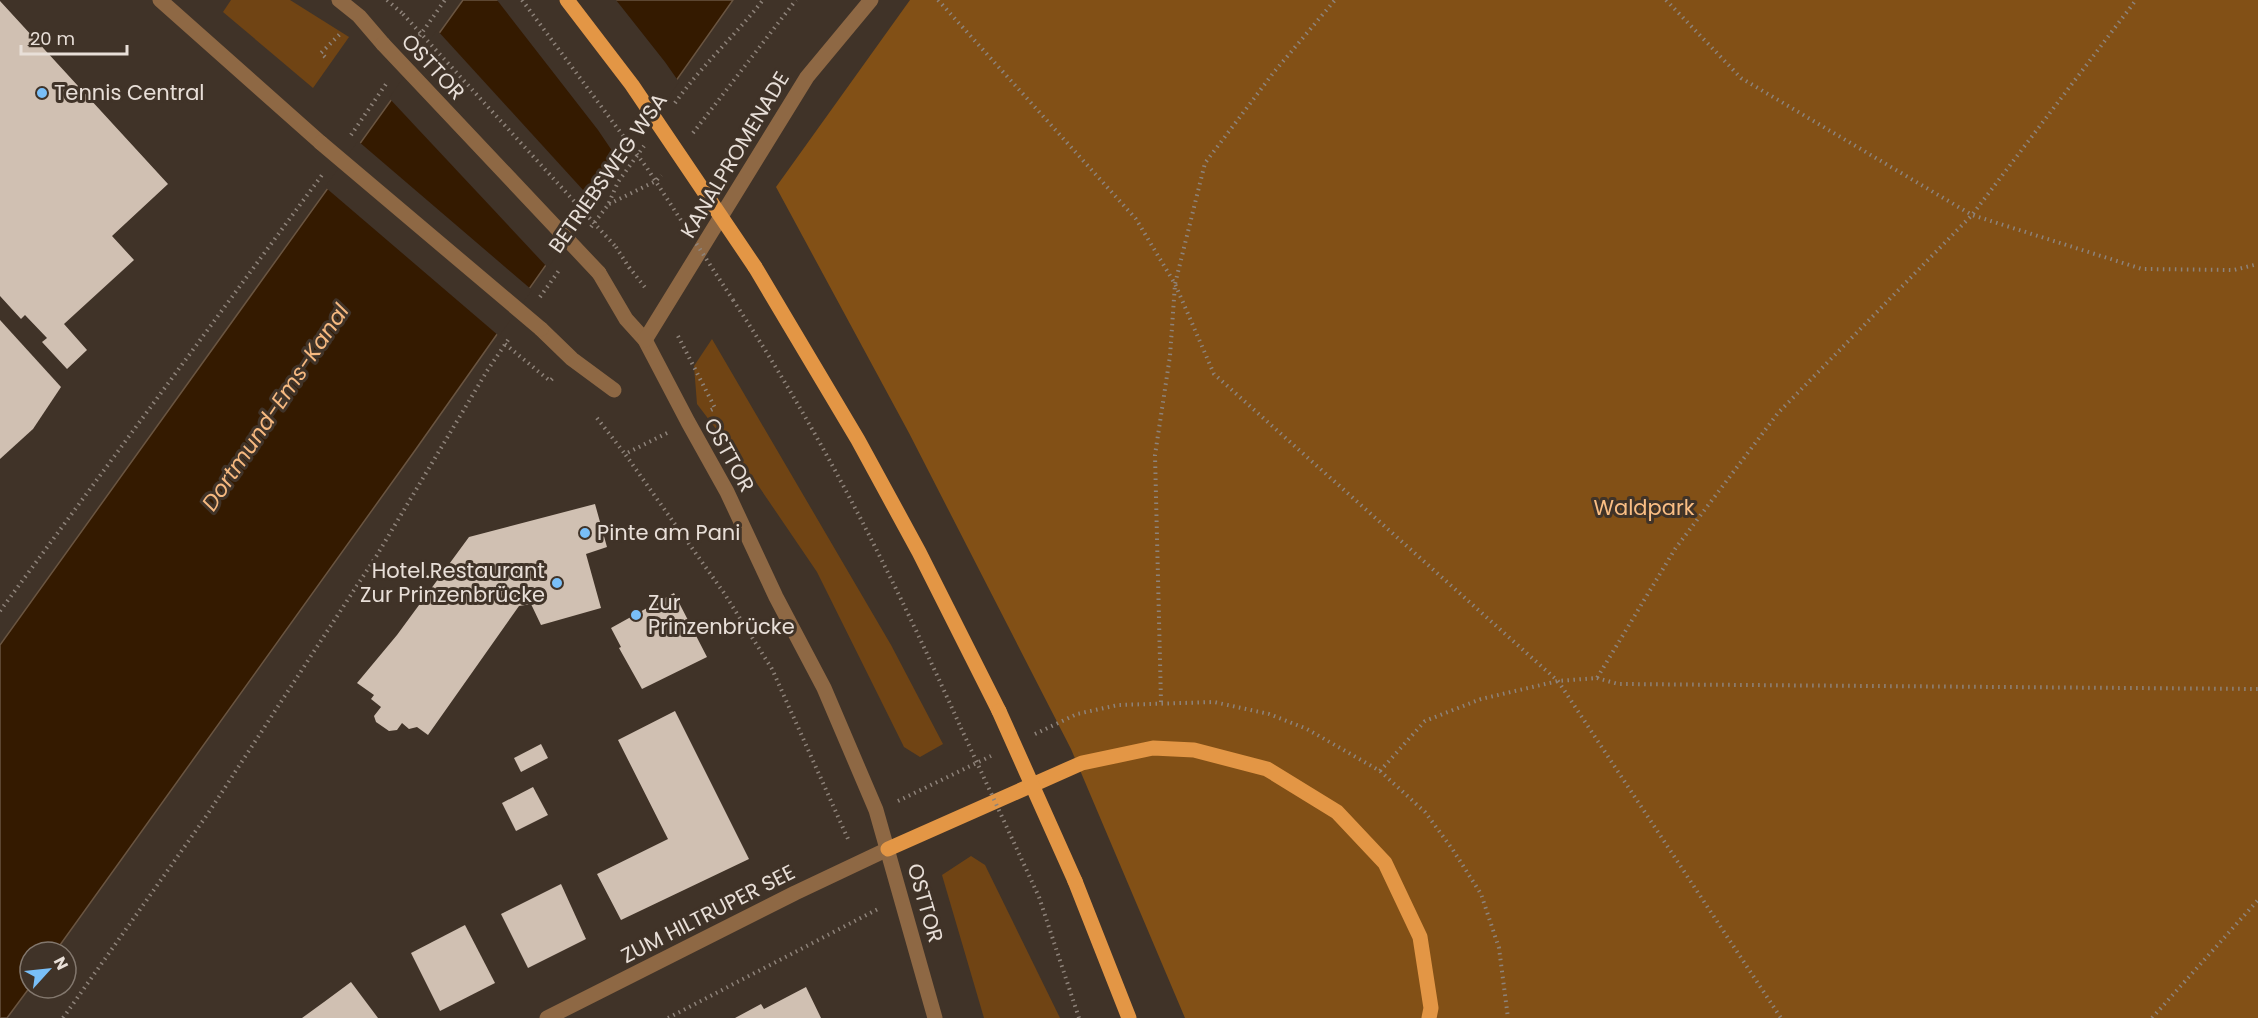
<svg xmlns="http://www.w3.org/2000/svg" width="2258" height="1018" font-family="Poppins,sans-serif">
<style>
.green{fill:#704414}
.forest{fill:#825016}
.water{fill:#341a00;stroke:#6a5541;stroke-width:1.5}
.pier{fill:#403328}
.building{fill:#d0c0b2}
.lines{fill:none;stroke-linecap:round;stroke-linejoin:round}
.path{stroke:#8e837a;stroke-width:4;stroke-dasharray:1.5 4.5;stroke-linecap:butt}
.minor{stroke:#8e6844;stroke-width:15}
.major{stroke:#e39645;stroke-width:15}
.path-bridge{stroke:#8e837a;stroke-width:4;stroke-dasharray:1.5 4.5;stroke-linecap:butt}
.minor-bridge{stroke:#8e6844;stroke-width:15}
.major-bridge{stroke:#e39645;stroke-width:15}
.poi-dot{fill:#79bff8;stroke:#403328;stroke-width:2}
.labels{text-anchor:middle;stroke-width:6;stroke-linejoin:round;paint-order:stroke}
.street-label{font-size:21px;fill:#e8dfd8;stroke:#403328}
.poi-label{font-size:21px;fill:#e8dfd8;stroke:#403328;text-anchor:start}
.park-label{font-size:21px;fill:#fabe84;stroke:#403328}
.water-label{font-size:22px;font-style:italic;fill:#f6b980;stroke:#403328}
</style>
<rect width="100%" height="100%" fill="#403328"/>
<!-- green -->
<g class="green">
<polygon points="231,0 290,0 349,37 313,88 223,12"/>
<polygon points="712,339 891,645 943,744 920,757 904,747 817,572 751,475 697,404 694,366"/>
<polygon points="971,856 985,865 1060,1018 984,1018 942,875"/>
</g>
<!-- forest -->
<polygon class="forest" points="910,0 2258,0 2258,1018 1185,1018 1071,749 909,433 776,187"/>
<!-- water -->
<polygon class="water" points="463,0 733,0 416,449 55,952 30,952 30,987 7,1018 0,1018 0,645"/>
<!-- pier -->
<g class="pier">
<polygon points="497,0 616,0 665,62 679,82 621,164 598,130"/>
<polygon points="437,30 594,202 548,268 389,98"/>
<polygon points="358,141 532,290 499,336 325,187"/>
</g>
<!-- building -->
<g class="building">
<polygon points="0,1 168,184 112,236 134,260 64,324 87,350 67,369 42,342 47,338 25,315 21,319 0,296"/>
<polygon points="0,320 61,387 33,429 0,459"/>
<polygon points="595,504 607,547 586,554 601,608 541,625 531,604 519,606 428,735 417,727 409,729 402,723 397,730 389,731 376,722 374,716 381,707 371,699 374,695 357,683 397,635 469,537"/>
<polygon points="674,593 707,657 642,689 619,648 621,647 611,628"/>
<polygon points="675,711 749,859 621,920 597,874 668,839 618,740"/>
<polygon points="541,744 548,758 521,772 514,758"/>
<polygon points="533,787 548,815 516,831 502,803"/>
<polygon points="561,884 586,939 528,968 501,914"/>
<polygon points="465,925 495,983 440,1011 411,953"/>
<polygon points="351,982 378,1018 302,1018 324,1002"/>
<polygon points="806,987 821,1018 735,1018 761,1004 764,1009"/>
</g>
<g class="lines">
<!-- path -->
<g class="path">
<polyline points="387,0 403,14"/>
<polyline points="938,0 1136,219 1175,284 1214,374 1558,681 1781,1018"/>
<polyline points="1666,0 1741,78 1972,215 2142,269 2234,270 2258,264"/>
<polyline points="416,41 445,0"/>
<polyline points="325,57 321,53 341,33"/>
<path d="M675,103C701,66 735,36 763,0"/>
<polyline points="693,133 796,0"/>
<polyline points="351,135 386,84"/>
<polyline points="609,204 656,181 661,175"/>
<polyline points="591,227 608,205 618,182 644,146"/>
<polyline points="616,247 630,269"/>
<polyline points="629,267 647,290"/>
<polyline points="540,297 560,269"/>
<path d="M733,300C822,434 895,581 961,728"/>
<polyline points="678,336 715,408 711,410"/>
<polyline points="505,344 550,381 555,376"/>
<polyline points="597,418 625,454"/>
<polyline points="667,433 625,454 724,593 772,669 848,839"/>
<polyline points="0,611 322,175"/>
<polyline points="1597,678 1618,684 2258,689"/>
<polyline points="1161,702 1155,455 1170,356 1175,284 1205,163 1274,72 1335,0"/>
<polyline points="1035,734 1077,714 1118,705 1214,702 1269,714 1307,729 1380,771 1425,812 1453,850 1481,894 1499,948 1508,1018"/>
<polyline points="1380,771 1425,721 1481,699 1558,681 1597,678 1675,549 1778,413 1972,215 2136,0"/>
<polyline points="898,801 991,756"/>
<polyline points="1039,897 1079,1018"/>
<polyline points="63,1018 207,815 377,555 487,371 510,337"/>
<polyline points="668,1018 878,909"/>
<polyline points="2152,1018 2258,900"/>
</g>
<!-- minor -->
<g class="minor">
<polyline points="160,0 321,143"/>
<polyline points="339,0 359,16 383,44"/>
<polyline points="599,273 626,319 645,340 688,422 727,492 776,597 824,688 876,810 935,1018"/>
<polyline points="541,329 572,359 614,390"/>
<polyline points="645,340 807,77 871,0"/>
<polyline points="547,1018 795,893 888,849"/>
</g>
<!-- major -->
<g class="major">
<polyline points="755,267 858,440 919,552 999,711"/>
<polyline points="888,849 1082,763 1153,748 1194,750 1267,769 1337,812 1385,863 1420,937 1431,1008 1429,1018"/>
<polyline points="1075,881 1129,1018"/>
</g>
<!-- path-bridge -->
<g class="path-bridge">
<polyline points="522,0 647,168 733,300"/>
<polyline points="403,14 616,247"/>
<polyline points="961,728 1039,897"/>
</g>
<!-- minor-bridge -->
<g class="minor-bridge">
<polyline points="383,44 599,273"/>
<polyline points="321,143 541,329"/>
</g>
<!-- major-bridge -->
<g class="major-bridge">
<polyline points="567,0 632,85 755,267"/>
<polyline points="999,711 1075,881"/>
</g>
</g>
<!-- markers -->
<g class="poi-dot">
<circle cx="42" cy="93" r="6"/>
<circle cx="585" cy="533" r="6"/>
<circle cx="557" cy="583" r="6"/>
<circle cx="636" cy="615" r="6"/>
</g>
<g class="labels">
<!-- street labels -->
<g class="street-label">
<text transform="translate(433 67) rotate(47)" y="7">OSTTOR</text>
<text transform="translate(735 155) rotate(-59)" y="7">KANALPROMENADE</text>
<text transform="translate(608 173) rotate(-55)" y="7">BETRIEBSWEG WSA</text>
<text transform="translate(729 455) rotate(61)" y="7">OSTTOR</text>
<text transform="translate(925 903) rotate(74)" y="7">OSTTOR</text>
<text transform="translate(708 914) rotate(-27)" y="7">ZUM HILTRUPER SEE</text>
</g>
<!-- poi labels -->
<g class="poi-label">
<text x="54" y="100">Tennis Central</text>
<text x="597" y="540">Pinte am Pani</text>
<text x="545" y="578" text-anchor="end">Hotel.Restaurant<tspan x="545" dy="24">Zur Prinzenbrücke</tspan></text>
<text x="648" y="610">Zur<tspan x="648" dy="24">Prinzenbrücke</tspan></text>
</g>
<!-- park labels -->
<g class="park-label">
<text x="1644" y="515">Waldpark</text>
</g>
<!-- water labels -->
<g class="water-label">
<text transform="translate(275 407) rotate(-56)" y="8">Dortmund-Ems-Kanal</text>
</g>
</g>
<!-- north arrow -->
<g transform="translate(48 970) rotate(63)"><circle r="28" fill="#403328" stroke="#83786e" stroke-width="1.5"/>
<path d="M0-4.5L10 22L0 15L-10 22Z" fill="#79bff8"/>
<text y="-9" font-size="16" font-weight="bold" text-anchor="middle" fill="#e8dfd8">N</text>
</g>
<!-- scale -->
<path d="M21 45v9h106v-9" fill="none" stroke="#e8dfd8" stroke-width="3"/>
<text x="30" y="45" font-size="18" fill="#e8dfd8" stroke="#403328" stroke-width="4.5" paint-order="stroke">20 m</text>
</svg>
